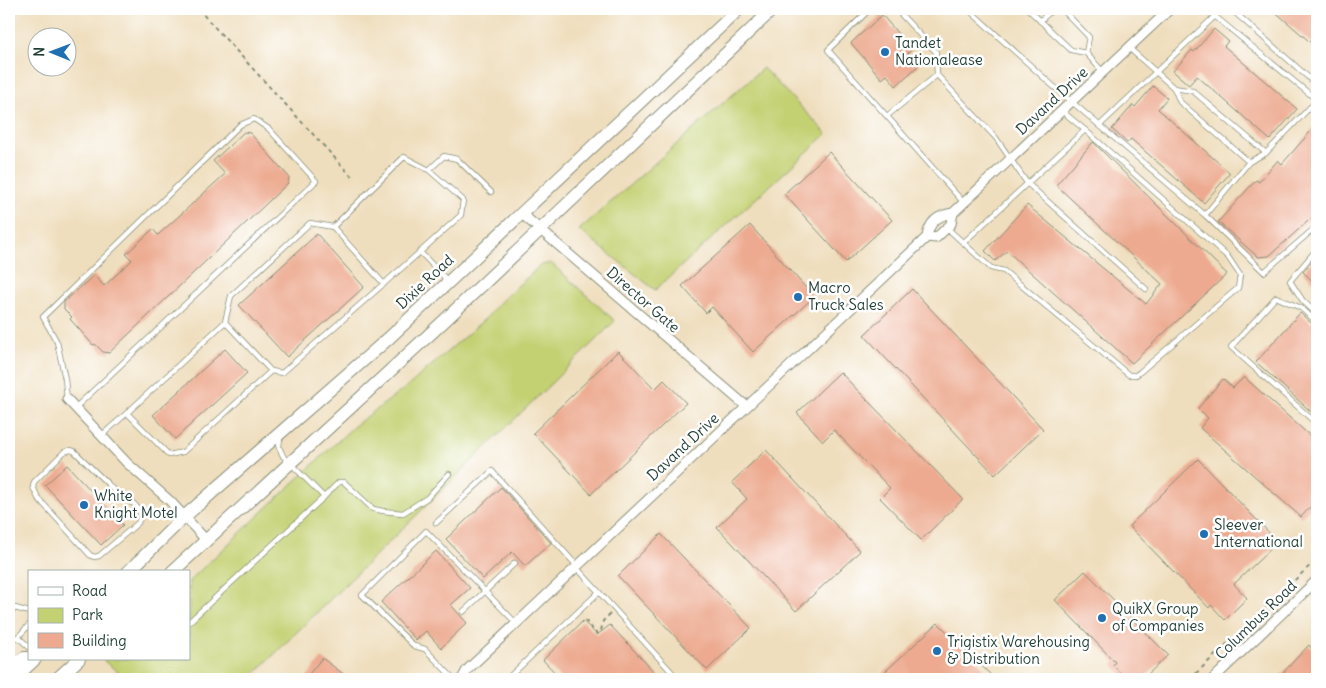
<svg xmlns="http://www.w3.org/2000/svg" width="1326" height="688" font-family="Delius,sans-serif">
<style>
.green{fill:#c4d173;stroke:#728754}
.building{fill:#edaa90}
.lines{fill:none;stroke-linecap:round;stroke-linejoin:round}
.service-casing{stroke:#878e78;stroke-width:6}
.minor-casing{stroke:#878e78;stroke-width:11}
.secondary-casing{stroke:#878e78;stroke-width:14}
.path{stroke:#878e78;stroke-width:2;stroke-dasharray:4 4;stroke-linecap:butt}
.service{stroke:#fff;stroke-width:4.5}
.minor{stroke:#fff;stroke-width:9}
.secondary{stroke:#fff;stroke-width:12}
.poi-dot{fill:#1f6fb2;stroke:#fff;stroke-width:2}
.labels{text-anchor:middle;stroke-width:5;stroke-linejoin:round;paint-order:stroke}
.poi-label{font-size:15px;fill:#1f3d34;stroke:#fff;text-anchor:start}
.street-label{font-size:15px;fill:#1f3d34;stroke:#fff}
</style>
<rect width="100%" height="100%" fill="#fff"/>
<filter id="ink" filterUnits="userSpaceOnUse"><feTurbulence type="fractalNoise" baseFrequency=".02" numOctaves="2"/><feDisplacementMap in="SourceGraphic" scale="10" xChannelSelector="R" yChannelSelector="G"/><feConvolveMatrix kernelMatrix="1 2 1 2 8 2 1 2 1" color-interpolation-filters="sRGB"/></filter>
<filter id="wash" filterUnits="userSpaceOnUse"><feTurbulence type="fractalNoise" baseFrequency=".0096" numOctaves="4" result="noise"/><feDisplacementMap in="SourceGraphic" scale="20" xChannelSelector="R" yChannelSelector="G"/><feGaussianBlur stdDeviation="1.12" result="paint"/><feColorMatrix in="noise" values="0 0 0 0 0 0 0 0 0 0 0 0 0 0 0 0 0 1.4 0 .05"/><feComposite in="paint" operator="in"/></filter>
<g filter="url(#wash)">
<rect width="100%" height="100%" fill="#efdebd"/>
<!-- green -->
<g class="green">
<polygon points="763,68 827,134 655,290 579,230"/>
<polygon points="551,263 615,321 249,679 127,679 104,661 105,659 189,659 189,581 353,427 408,386 487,317 501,301 541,265"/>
</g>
<g id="blocks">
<!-- building -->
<g class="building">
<polygon points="1272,9 1317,9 1317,48"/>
<polygon points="882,15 912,50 908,53 919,65 896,86 887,75 882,79 851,43"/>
<polygon points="1214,29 1228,41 1224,46 1297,109 1270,140 1197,76 1189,85 1173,71 1192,50 1194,52"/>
<polygon points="1153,86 1167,98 1158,109 1230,173 1204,203 1131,139 1127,143 1112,129 1133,105 1135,107"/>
<polygon points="1317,124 1317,213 1269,256 1258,257 1218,222 1256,180 1259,182 1278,160 1282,164"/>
<polygon points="244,132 250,133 289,177 288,183 109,353 103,352 95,344 93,345 70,319 72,317 64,309 64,302 94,275 104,286 132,260 126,254 153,229 158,235 225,174 213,161"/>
<polygon points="1093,142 1227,274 1132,363 1007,251 995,261 985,251 1027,205 1146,304 1162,284 1056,185"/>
<polygon points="829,152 892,220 846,262 784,194"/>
<polygon points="750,225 814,297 753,352 712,307 706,313 682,286"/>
<polygon points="317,234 364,287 287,357 239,305"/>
<polygon points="1317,255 1317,285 1303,272"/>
<polygon points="912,289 1043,429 995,475 864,335"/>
<polygon points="1300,313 1317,328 1317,417 1256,362"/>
<polygon points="225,349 247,373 175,439 153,415"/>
<polygon points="618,351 655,389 664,380 686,403 591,494 533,433"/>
<polygon points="840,372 963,499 921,540 880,498 890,488 834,430 823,441 797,413"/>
<polygon points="1244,377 1317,442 1317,508 1313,504 1301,517 1200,428 1208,418 1198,408 1223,379 1233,388"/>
<polygon points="766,450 860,551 796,611 717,527 747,499 732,482"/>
<polygon points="1198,459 1278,542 1234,584 1247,598 1225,620 1211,605 1209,608 1129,526"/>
<polygon points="67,465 123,525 101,545 45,485"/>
<polygon points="501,487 551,543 525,566 512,552 483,579 446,539"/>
<polygon points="661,534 751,628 707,670 618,576"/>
<polygon points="436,551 470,588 451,605 467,623 441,648 426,631 416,640 381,602"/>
<polygon points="1085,571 1168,655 1143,679 1126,679 1113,665 1115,662 1055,600"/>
<polygon points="583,621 597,635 610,625 661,679 561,679 543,660"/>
<polygon points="938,623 995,679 877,679"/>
<polygon points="1309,645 1317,655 1317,679 1277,679"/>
<polygon points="322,658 350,679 305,679"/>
</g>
</g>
</g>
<g filter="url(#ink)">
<use href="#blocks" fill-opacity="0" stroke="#878e78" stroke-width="1"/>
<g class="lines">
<defs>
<g id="service">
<polyline points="870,9 828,50 964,203"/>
<polyline points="896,9 936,52 937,75 996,138 1027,183 1146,289"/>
<polyline points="968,9 1052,85 1205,215 1249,162 1266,153 1317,100 1206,9"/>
<polyline points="1028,9 1071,50 1086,53 1103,72"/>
<polyline points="1062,9 1089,37 1086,53"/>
<polyline points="1231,9 1317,85"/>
<polyline points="1040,21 1053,9"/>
<polyline points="1129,48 1174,88 1193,91 1266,153"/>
<polyline points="1174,88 1180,102 1249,162"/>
<polyline points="887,116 937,75"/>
<polyline points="1099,126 1215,16"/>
<polyline points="429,170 444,156 457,159 491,192"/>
<polyline points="1205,215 1264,272 1317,226"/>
<polyline points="333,227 384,284"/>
<polyline points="947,228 991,268 1004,271 1129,375 1136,375 1140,372 1238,288 1240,275 1228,257 1085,130 1062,111"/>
<polyline points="963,243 1085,130"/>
<polyline points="1317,249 1290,281 1303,301 1317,314"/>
<polyline points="225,322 231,296 310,223 333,227 404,157 429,170 463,200 461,215 420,252"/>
<polyline points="1317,322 1301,308 1276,297 1231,347 1317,424"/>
<polyline points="271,371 282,373 420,252 447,280"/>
<polyline points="67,399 65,379 57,342 43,317 240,125 254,119 269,129 316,181 76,407"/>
<polyline points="101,436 127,413 169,455 183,452 271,371 225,322 127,413"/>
<polygon points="70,450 74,451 108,484 119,496 134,504 140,511 140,518 138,523 99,556 94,557 90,555 38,498 33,487 34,482 64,452"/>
<polyline points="324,497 339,482 344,482 373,509 383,511 403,513 427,498 449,474"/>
<polyline points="436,523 492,471 577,566"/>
<polyline points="576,567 678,679"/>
<polyline points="463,612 515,563"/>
<polyline points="9,615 15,608 29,612"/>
<polyline points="189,622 324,497 283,456 279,447 280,437"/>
<polyline points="18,637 29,647"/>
<polyline points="9,639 18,637 29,625"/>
<polyline points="454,679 425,649 414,646 362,595 426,531 516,623"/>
<polyline points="507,679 599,592"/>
</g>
<g id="minor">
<polyline points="522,214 746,406"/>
<polyline points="927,237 936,238 951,224 953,213"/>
<polyline points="67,399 127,463 170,501 206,540"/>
<path d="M462,679L467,670L927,237C929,222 938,215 953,213L1170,9"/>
<polyline points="1213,679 1317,580"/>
</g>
<g id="secondary">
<polyline points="128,572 184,517 389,338 739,9"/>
<polyline points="172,572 443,322 773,9"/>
<polyline points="9,668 24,658 29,658"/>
<polyline points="14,679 35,659"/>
<polyline points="57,679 79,659"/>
</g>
</defs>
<!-- service casing -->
<use href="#service" class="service-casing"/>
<!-- minor casing -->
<use href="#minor" class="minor-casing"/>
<!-- secondary casing -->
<use href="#secondary" class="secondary-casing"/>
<!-- path -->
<g class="path">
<polyline points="198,9 355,180"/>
<polyline points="585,620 597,634 601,631 603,621 610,614"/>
<polyline points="1190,679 1317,559"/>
</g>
<!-- service -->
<use href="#service" class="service"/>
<!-- minor -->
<use href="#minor" class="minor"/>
<!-- secondary -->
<use href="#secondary" class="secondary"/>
</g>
</g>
<!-- markers -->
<g class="poi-dot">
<circle cx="885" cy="52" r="5"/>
<circle cx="798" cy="297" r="5"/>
<circle cx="84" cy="505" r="5"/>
<circle cx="1204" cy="534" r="5"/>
<circle cx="1102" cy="618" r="5"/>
<circle cx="937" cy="651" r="5"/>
</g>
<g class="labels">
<!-- poi labels -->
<g class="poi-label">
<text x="895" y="48">Tandet<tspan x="895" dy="17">Nationalease</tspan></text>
<text x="808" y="293">Macro<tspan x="808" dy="17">Truck Sales</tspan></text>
<text x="94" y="501">White<tspan x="94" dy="17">Knight Motel</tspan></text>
<text x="1214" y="530">Sleever<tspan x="1214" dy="17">International</tspan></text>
<text x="1112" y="614">QuikX Group<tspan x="1112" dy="17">of Companies</tspan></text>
<text x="947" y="647">Trigistix Warehousing<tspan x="947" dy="17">&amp; Distribution</tspan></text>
</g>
<!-- street labels -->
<g class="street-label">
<text transform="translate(1052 101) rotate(-43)" y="5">Davand Drive</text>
<text transform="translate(425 282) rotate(-43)" y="5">Dixie Road</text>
<text transform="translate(643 300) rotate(41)" y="5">Director Gate</text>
<text transform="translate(683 447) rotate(-43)" y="5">Davand Drive</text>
<text transform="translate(1256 620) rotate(-44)" y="5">Columbus Road</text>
</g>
</g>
<!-- margin -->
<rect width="1326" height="688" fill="none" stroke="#fff" stroke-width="30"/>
<!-- legend -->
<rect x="28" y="570" width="162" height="90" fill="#ffffff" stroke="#a5b1ae"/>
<rect x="38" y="587" width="25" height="8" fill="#ffffff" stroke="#a5b1ae"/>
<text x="72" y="596" font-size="15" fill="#1f3d34">Road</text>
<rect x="38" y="608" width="25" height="15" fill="#c4d173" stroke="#a5b1ae"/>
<text x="72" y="620" font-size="15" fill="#1f3d34">Park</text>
<rect x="38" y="633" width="25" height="15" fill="#edaa90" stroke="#a5b1ae"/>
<text x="72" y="646" font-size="15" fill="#1f3d34">Building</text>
<!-- north arrow -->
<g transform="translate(52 52) rotate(271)"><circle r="24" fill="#ffffff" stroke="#a5b1ae"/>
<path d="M0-4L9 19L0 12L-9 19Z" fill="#1f6fb2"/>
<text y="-8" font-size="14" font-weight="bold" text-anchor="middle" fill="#1f3d34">N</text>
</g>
</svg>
